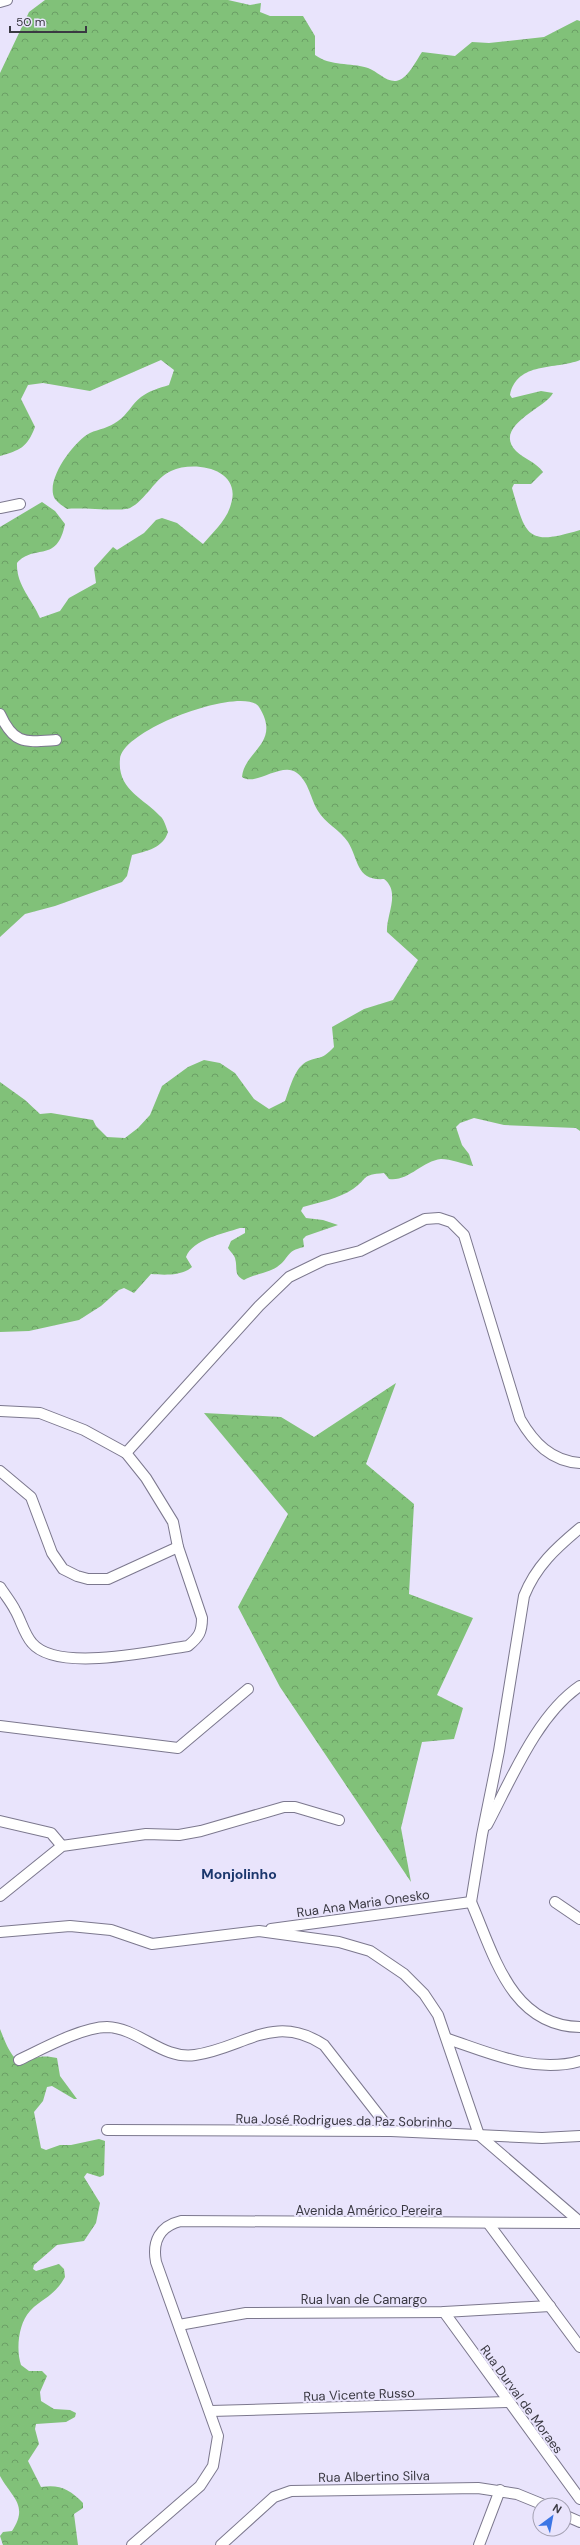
<svg xmlns="http://www.w3.org/2000/svg" width="580" height="2545" font-family="'DM Sans',sans-serif">
<style>
.forest{fill:url(#forest-crowns)}
.lines{fill:none;stroke-linecap:round;stroke-linejoin:round}
.minor-casing{stroke:#7c788e;stroke-width:12}
.minor{stroke:#fff;stroke-width:10}
.labels{text-anchor:middle;stroke-width:4;stroke-linejoin:round;paint-order:stroke}
.street-label{font-size:13px;fill:#3a3942;stroke:#e9e4fc}
.neighbourhood-label{font-size:14px;font-weight:bold;fill:#1a366c;stroke:#e9e4fc}
</style>
<defs>
<pattern id="forest-crowns" width="20" height="18" patternUnits="userSpaceOnUse"><rect width="20" height="18" fill="#81c179"/><path d="M2 6a3 3 0 1 1 6 0M12 15a3 3 0 1 1 6 0" fill="none" stroke="#6b9e65"/></pattern>
</defs>
<rect width="100%" height="100%" fill="#e9e4fc"/>
<!-- forest -->
<g class="forest">
<path d="M45,0H228L250,5L261,3L260,12L270,16H303L315,36V55C332,67 349,62 368,68C377,71 386,82 396,81C407,80 416,61 422,52L455,56L472,42L489,43L544,37L577,20L580,21V360C556,370 517,361 510,395L512,398L541,391L553,393C546,408 492,426 516,451C524,459 536,462 543,472L531,484H514L512,488C526,537 527,546 580,530V1131L576,1128L504,1125L474,1118L460,1123L456,1127L462,1145L469,1154L473,1166C463,1164 451,1159 441,1159C422,1161 408,1182 389,1179L384,1173C360,1175 369,1178 353,1189C338,1199 320,1202 303,1207L301,1211L306,1218L323,1220L338,1225L306,1236L303,1239L304,1247C285,1251 290,1258 277,1267C268,1273 254,1274 244,1280C233,1275 238,1268 235,1258C234,1255 230,1251 228,1248L231,1241L245,1233V1228H240C223,1234 193,1239 186,1257L192,1267C182,1276 164,1275 151,1274L134,1293L124,1288L119,1290L101,1306L79,1320L29,1331L0,1332V1082L25,1100L40,1114L51,1113L93,1120L96,1126L107,1137L125,1138L138,1128L150,1115L162,1086L188,1067L204,1060L220,1063L235,1073L254,1099L269,1109L285,1101C290,1089 294,1067 308,1061C323,1055 320,1061 334,1047L332,1027L364,1009L393,1000L418,960L387,932C386,915 401,892 384,879C356,881 359,860 348,842C340,830 325,823 318,811C311,800 309,782 297,773C282,761 255,787 242,777C244,751 282,743 259,707C245,685 123,728 120,759C117,790 144,798 160,816C164,819 166,827 168,832C163,848 147,851 132,855L127,876L122,882L55,906L25,914L0,937V527L42,502L55,511L65,524C57,564 35,543 17,563C16,585 32,599 40,618L60,611L69,598L96,583L94,568L113,547L117,550L144,533L156,520L162,518L177,523L203,544C213,532 227,520 231,504C242,469 195,460 171,471C155,478 146,500 130,508C120,512 81,507 67,509C63,506 58,503 55,499C44,481 74,441 90,433C99,429 109,428 118,421C127,415 132,404 141,397C149,391 159,388 169,385L174,370L161,360L90,391L43,383L28,385L21,399L35,427C27,448 20,450 0,456V73L29,12Z"/>
<polygon points="396,1383 366,1464 414,1504 409,1594 473,1618 437,1695 463,1708 454,1739 422,1742 401,1828 411,1882 280,1687 238,1607 288,1514 204,1413 281,1417 314,1437"/>
<path d="M0,2029C5,2041 11,2060 24,2064C33,2056 45,2055 57,2058L60,2076L77,2099H74L52,2086L47,2087L43,2101L34,2112L41,2148L46,2150L60,2145H71L99,2139L105,2141L104,2175L100,2177L87,2173L84,2177L100,2203L96,2223L84,2241L57,2245L34,2265L33,2269L36,2271L59,2264L64,2269L65,2277C53,2298 43,2297 30,2311C18,2324 16,2350 21,2365L29,2371H42L47,2376L40,2392L41,2401L54,2409L70,2410L76,2413L75,2417L66,2422L36,2424L35,2429L39,2444L28,2461L41,2487C59,2484 70,2489 83,2503V2508L74,2514L78,2545H3L0,2536L3,2532L12,2531C29,2505 12,2498 0,2476Z"/>
</g>
<g class="lines">
<defs>
<g id="minor">
<polyline points="0,2 7,0"/>
<polyline points="0,508 20,504"/>
<path d="M0,714C14,745 25,742 56,740"/>
<path d="M0,1411L40,1413L84,1430L126,1453L146,1478L173,1522L178,1547L202,1618C202,1632 199,1637 188,1646C152,1651 57,1673 32,1643C24,1634 21,1620 15,1610C11,1602 5,1595 0,1587"/>
<path d="M126,1453L259,1306L289,1277L324,1260L360,1251L425,1219L439,1218L451,1222L464,1235L520,1419C534,1443 551,1461 580,1463"/>
<polyline points="0,1471 31,1497 52,1553 63,1569 77,1576 88,1579 108,1579 178,1547"/>
<polyline points="0,1726 178,1748 248,1689"/>
<polyline points="0,1821 51,1833 62,1846"/>
<path d="M487,1825C511,1780 537,1715 580,1686"/>
<polyline points="0,1896 62,1846 146,1834 179,1835 201,1831 284,1807 295,1807 339,1820"/>
<path d="M471,1902L482,1835L499,1751L524,1596C536,1566 556,1548 580,1528"/>
<path d="M471,1902C494,1955 511,2026 580,2027"/>
<polyline points="555,1902 580,1919"/>
<polyline points="271,1929 471,1902"/>
<polyline points="0,1932 70,1926 111,1930 152,1944 259,1931 339,1942 370,1951 404,1974 424,1994 438,2015 479,2135 580,2222"/>
<path d="M448,2039C490,2053 535,2074 580,2061"/>
<path d="M19,2060C42,2049 82,2027 107,2027C139,2028 162,2060 195,2055C244,2048 274,2012 324,2045L391,2131"/>
<polyline points="107,2130 391,2131 542,2138 580,2136"/>
<polyline points="488,2223 580,2347"/>
<polyline points="444,2312 580,2499"/>
<polyline points="179,2325 246,2313 444,2312 550,2306"/>
<polyline points="211,2411 507,2402"/>
<polyline points="564,2515 580,2522"/>
<path d="M132,2545L200,2486L213,2466L218,2436L156,2262C152,2241 160,2226 181,2221L580,2223"/>
<polyline points="221,2545 274,2497 291,2491 478,2488 517,2494 544,2505"/>
<polyline points="479,2545 500,2490"/>
</g>
</defs>
<!-- minor casing -->
<use href="#minor" class="minor-casing"/>
<!-- minor -->
<use href="#minor" class="minor"/>
</g>
<g class="labels">
<!-- street labels -->
<g class="street-label">
<text transform="translate(363 1903) rotate(-8)" y="5">Rua Ana Maria Onesko</text>
<text transform="translate(344 2120) rotate(1)" y="5">Rua José Rodrigues da Paz Sobrinho</text>
<text x="369" y="2215">Avenida Américo Pereira</text>
<text x="364" y="2304">Rua Ivan de Camargo</text>
<text transform="translate(359 2394) rotate(-2)" y="5">Rua Vicente Russo</text>
<text transform="translate(522 2399) rotate(54)" y="5">Rua Durval de Moraes</text>
<text transform="translate(374 2476) rotate(-1)" y="5">Rua Albertino Silva</text>
</g>
<!-- neighbourhood labels -->
<g class="neighbourhood-label">
<text x="239" y="1879">Monjolinho</text>
</g>
</g>
<!-- north arrow -->
<g transform="translate(552 2517) rotate(32)"><circle r="19" fill="#e9e4fc" stroke="#a3a0b2"/>
<path d="M0-3L7 15L0 10L-7 15Z" fill="#3c76e5"/>
<text y="-6" font-size="11" font-weight="bold" text-anchor="middle" fill="#3a3942">N</text>
</g>
<!-- scale -->
<path d="M10 26v6h76v-6" fill="none" stroke="#3a3942" stroke-width="2"/>
<text x="16" y="26" font-size="12" fill="#3a3942" stroke="#e9e4fc" stroke-width="3" paint-order="stroke">50 m</text>
</svg>
